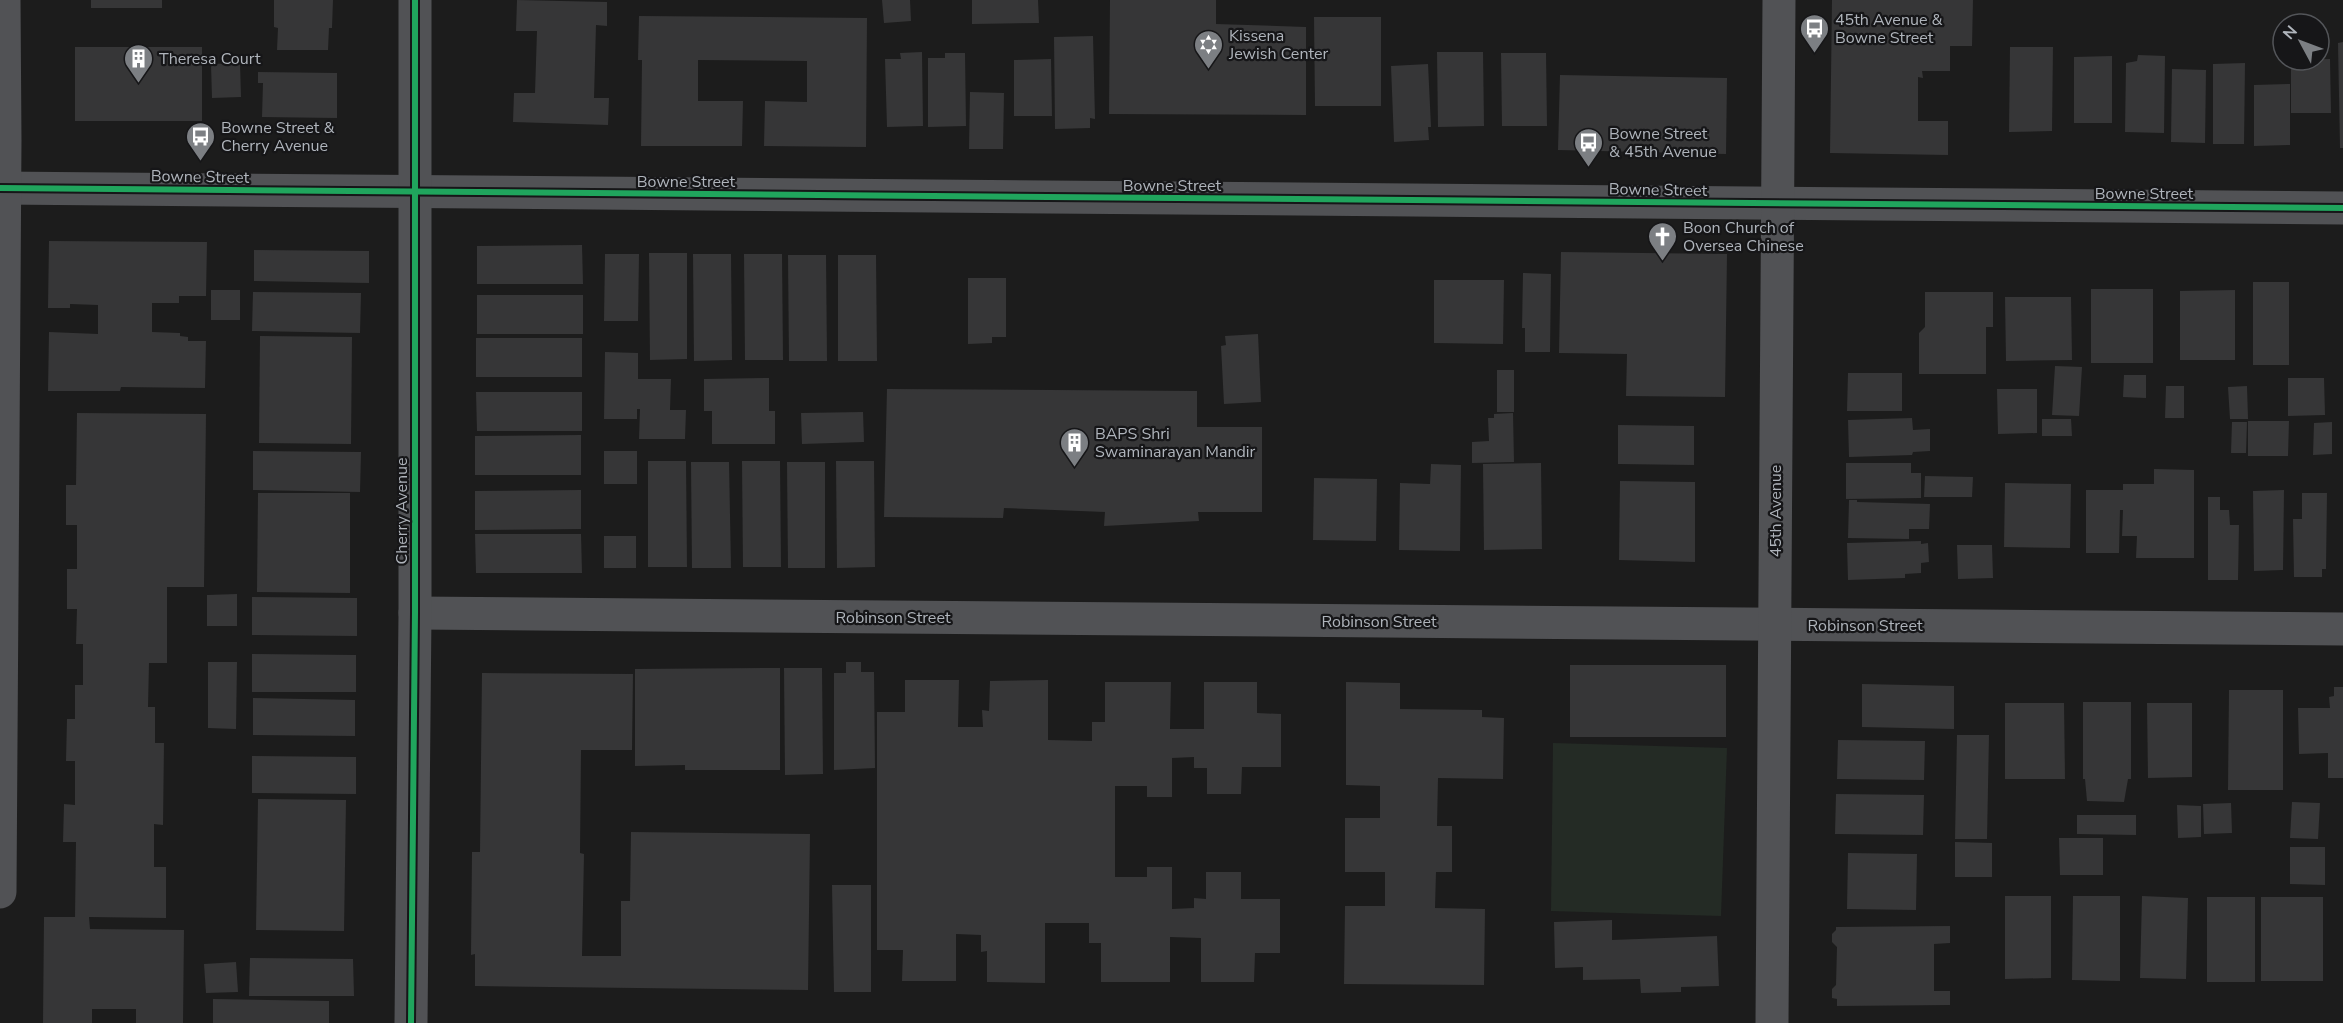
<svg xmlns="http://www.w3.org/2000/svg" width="2343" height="1023" font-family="'Nunito Sans',sans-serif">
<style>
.green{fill:#242b25}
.building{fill:#363637}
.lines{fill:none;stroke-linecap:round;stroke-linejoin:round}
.minor{stroke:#515255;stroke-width:33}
.cycleway-casing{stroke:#161618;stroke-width:10}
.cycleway{stroke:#20a55d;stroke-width:6}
.labels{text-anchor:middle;stroke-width:4.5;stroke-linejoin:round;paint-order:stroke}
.poi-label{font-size:16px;fill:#afb4bb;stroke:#161618;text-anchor:start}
.street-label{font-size:16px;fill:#afb4bb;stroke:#161618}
</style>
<rect width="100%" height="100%" fill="#1c1c1c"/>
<!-- green -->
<polygon class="green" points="1553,743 1727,748 1721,916 1551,911"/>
<!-- building -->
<g class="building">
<rect x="91" y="0" width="71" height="8"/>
<polygon points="274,0 333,0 332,28 329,28 328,50 277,50 278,28 274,27"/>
<polygon points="517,0 607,2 607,26 596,25 594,98 609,98 608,125 513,122 514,93 535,93 537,31 516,31"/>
<polygon points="882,0 910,0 911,21 884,23"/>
<polygon points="972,0 1038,0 1039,23 972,24"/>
<polygon points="1110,0 1216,0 1216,24 1306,27 1306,115 1109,114"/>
<polygon points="1832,0 1973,0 1972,46 1950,46 1950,71 1922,71 1923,78 1918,77 1918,121 1948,121 1948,155 1830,153"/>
<polygon points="639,16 867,18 866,147 764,146 765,101 807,102 807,61 698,60 698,101 743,101 742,146 641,146 642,60 638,60"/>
<polygon points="1314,17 1381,17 1381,106 1315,106"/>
<polygon points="1093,36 1095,119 1090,118 1090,128 1055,129 1054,37"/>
<polygon points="2343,42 2343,148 2340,148 2338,43"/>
<rect x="75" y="47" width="127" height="74"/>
<polygon points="2010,47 2053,47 2052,131 2009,132"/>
<polygon points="922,52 923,126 887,127 885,59 901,59 900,53"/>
<polygon points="1437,52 1483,52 1484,126 1438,127"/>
<polygon points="945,53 965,53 966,126 928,127 928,58 945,58"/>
<polygon points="1501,53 1546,53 1547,126 1502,126"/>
<polygon points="2138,55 2165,56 2164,133 2125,132 2126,63 2137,61"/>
<polygon points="2112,56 2112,123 2074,123 2074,57"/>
<polygon points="1051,59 1052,116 1014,116 1014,60"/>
<polygon points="2330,59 2331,113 2291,113 2291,60"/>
<polygon points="240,63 241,97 212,98 211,64"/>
<polygon points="2245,63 2244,144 2213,144 2213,64"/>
<polygon points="1428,64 1431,127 1428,127 1429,140 1394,142 1391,66"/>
<polygon points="2172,69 2206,70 2205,143 2171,142"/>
<polygon points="258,72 337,73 337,118 262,117 263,83 258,83"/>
<polygon points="1560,75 1727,78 1726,154 1558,150"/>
<polygon points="2290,84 2290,145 2254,146 2254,85"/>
<polygon points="970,92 1004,93 1003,149 969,149"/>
<polygon points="49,241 207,242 206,296 179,296 179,303 152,303 152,332 180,333 180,336 188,337 188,341 206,341 205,388 121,387 120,391 48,391 49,332 98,334 98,305 70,304 70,308 48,308"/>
<polygon points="582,245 583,284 477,284 477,246"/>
<polygon points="254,250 369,251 369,283 254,281"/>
<polygon points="1561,252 1727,254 1725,397 1626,396 1627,354 1559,353"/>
<polygon points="649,253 687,253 687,359 650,360"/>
<polygon points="605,254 639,254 638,321 604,321"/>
<polygon points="693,254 731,254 732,360 694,361"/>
<polygon points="744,254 782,254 783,360 745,360"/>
<polygon points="788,255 826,255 827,361 789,361"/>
<polygon points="838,255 876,255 877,361 838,361"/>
<polygon points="1523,273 1551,274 1550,352 1525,352 1525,328 1522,328"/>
<polygon points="968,278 1006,278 1006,337 992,337 992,343 968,344"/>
<polygon points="1434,280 1504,280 1503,344 1434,343"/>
<rect x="2253" y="282" width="36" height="83"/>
<rect x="2091" y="289" width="62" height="74"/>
<rect x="211" y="290" width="29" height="30"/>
<polygon points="2235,290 2235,360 2180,360 2180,291"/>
<polygon points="253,292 361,293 360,333 252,331"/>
<polygon points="1925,292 1993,292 1993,327 1986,327 1986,374 1919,374 1919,333 1925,327"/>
<rect x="477" y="295" width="106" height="39"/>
<polygon points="2005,297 2071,297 2072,360 2006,361"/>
<polygon points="1258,334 1261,402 1224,404 1221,346 1226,345 1225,336"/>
<polygon points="260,336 352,337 351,444 259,443"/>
<rect x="476" y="338" width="106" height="39"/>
<polygon points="605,352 638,353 638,379 671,379 670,410 686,410 685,439 639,439 640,409 637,409 637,419 604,419"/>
<polygon points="2055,366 2082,367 2079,416 2052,415"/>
<rect x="1497" y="370" width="17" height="42"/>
<polygon points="1848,373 1902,373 1902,411 1847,411"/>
<polygon points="2124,375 2146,375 2146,398 2123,397"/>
<polygon points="769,378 769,411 775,411 775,444 712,444 712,411 704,411 704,379"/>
<polygon points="2288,378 2324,378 2325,415 2288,416"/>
<polygon points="2166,386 2184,386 2184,418 2165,418"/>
<polygon points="2247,386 2248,419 2230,419 2228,387"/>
<polygon points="887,389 1197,391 1197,427 1262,427 1262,512 1198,512 1199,521 1104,526 1105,512 1004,508 1003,518 884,517"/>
<polygon points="1997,389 2037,389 2037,433 1998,434"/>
<polygon points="476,392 582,392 582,431 477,431"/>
<polygon points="863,412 864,442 802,444 801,413"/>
<polygon points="77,413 206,414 204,587 167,587 167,663 149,663 148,707 155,707 155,743 164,743 163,825 154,824 154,867 166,867 166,918 89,917 90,929 184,930 183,1023 136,1023 136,1009 92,1009 92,1023 43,1023 44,917 75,917 76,842 63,842 64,804 75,805 75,761 66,761 67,719 75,719 75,685 83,685 83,644 76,644 77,609 67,609 67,569 77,569 77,525 66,525 66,485 76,485"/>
<polygon points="1513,413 1514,462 1472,463 1472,442 1489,441 1488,418 1494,418 1494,414"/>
<polygon points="1912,418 1913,430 1930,429 1930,451 1913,452 1912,455 1849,457 1848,420"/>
<polygon points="2042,419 2071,419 2072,436 2042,436"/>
<polygon points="2248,421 2289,421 2288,456 2248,456"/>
<polygon points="2232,422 2247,422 2246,453 2231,453"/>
<polygon points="2332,422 2332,454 2313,455 2314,423"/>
<polygon points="1618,425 1694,426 1694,465 1618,464"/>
<polygon points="581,435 581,475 475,475 475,436"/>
<polygon points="253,451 361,452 360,492 253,490"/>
<rect x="604" y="451" width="33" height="33"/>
<polygon points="648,461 686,461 687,567 648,567"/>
<polygon points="742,461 780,461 781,567 743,567"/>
<polygon points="836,461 874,461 875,567 837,568"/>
<polygon points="691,462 729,462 731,568 692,568"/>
<polygon points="787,462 825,462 825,568 788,568"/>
<polygon points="1541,463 1542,549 1484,550 1483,464"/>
<polygon points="1846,463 1911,463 1911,473 1921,473 1921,498 1846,499"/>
<polygon points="1431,464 1461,465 1460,551 1399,550 1400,483 1430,484"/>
<polygon points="2154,469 2194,470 2194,558 2136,558 2137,536 2122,536 2123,510 2120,510 2119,553 2086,553 2086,490 2123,490 2123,484 2154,484"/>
<polygon points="1925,476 1973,477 1972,497 1924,497"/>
<polygon points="1314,478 1377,479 1376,541 1313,540"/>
<polygon points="1620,481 1695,482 1695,562 1619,560"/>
<polygon points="2005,483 2071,484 2070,548 2004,547"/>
<polygon points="581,490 581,529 475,530 475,491"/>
<polygon points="2284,490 2283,570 2254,571 2253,491"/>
<polygon points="258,493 350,493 350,593 257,592"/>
<polygon points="2302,493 2327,493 2326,569 2322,569 2322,577 2294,577 2293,519 2302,519"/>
<polygon points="2208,497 2220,497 2220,510 2229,510 2230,525 2239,525 2238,580 2208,580"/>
<polygon points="1849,500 1857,500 1857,502 1930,504 1929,529 1909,529 1909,539 1848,538"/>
<polygon points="475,534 581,534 582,573 476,573"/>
<rect x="604" y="536" width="32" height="32"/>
<polygon points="1921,541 1921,544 1928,543 1929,562 1921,563 1921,573 1905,574 1905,578 1848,580 1847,543"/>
<polygon points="1957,545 1992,545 1993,578 1958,579"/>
<polygon points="237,594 237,626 207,626 207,595"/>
<polygon points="252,597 357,598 357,636 252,635"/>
<polygon points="252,654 356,655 356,692 252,692"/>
<polygon points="208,662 237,662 236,729 208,728"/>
<polygon points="846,662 861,662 861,672 874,672 875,768 834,770 834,673 846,673"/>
<rect x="1570" y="665" width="156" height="72"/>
<polygon points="780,668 780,770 685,770 685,765 635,766 635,669"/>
<polygon points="784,668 822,668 823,774 785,775"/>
<polygon points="482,673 633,674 632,750 581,750 580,853 584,854 582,956 621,956 621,901 630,901 631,832 810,834 808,990 475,986 475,954 471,955 472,852 480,852"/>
<polygon points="905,680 959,680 958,727 983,727 982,710 989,711 990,681 1048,680 1048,740 1092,741 1092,722 1105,722 1105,682 1171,682 1170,729 1204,729 1204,682 1257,682 1257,713 1281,714 1281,767 1242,767 1241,794 1207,794 1207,768 1194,768 1194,757 1172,758 1172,797 1147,797 1147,786 1115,786 1115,877 1147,877 1147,867 1172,867 1172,909 1194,908 1194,898 1206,899 1206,872 1241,872 1241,899 1280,899 1280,953 1255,953 1254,982 1201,982 1201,938 1170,937 1170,982 1101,982 1101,943 1089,943 1089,923 1045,923 1045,983 987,982 987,951 981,952 981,935 956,934 956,981 902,981 903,950 877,950 877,712 905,712"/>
<polygon points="1346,682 1400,683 1400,709 1482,710 1482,717 1504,718 1503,779 1438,778 1437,826 1452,826 1452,872 1436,872 1435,908 1485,909 1484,985 1344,984 1345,906 1385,906 1385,872 1345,872 1345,818 1380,818 1380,786 1346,785"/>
<polygon points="1862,684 1954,686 1954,729 1862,727"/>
<polygon points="2334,687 2343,687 2343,778 2328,778 2328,753 2299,754 2298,708 2330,708 2329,697 2334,696"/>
<polygon points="2229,690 2283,690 2283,790 2228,790"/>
<polygon points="253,698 355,700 355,736 253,735"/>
<polygon points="2083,702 2131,702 2131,779 2128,779 2124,802 2087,801 2085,779 2083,779"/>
<polygon points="2005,703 2064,703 2065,779 2005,779"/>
<polygon points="2147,703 2192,703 2192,777 2148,778"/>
<polygon points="1957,735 1989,735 1987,839 1955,839"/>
<polygon points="1838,740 1925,741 1924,780 1837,779"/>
<polygon points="252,756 356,757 356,794 252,793"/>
<polygon points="1836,794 1924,795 1923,835 1835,834"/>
<polygon points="258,799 346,800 344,931 256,930"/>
<polygon points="2292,802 2320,803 2318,839 2290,838"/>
<polygon points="2231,803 2232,833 2204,834 2203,804"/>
<polygon points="2177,805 2201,806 2201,837 2178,838"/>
<polygon points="2077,815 2136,815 2136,835 2077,834"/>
<polygon points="2059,838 2103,838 2103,875 2060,875"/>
<polygon points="1955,842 1992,843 1992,877 1955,877"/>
<polygon points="2290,847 2325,847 2325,885 2290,884"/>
<polygon points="1848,853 1917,854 1916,910 1847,909"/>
<polygon points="832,885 871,885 871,992 834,992"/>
<polygon points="2005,896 2051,896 2051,978 2005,979"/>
<polygon points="2073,896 2120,896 2120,981 2072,980"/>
<polygon points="2142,896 2188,898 2186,979 2140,978"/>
<rect x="2207" y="897" width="48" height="85"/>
<rect x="2261" y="897" width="62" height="84"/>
<polygon points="1612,920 1612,940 1717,936 1719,986 1681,987 1681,992 1641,993 1640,979 1583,980 1583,967 1555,968 1554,922"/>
<polygon points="1950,926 1950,943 1934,944 1934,991 1950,991 1950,1005 1837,1006 1837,999 1832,998 1832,989 1836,985 1837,947 1832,942 1832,934 1836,930 1836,927"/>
<polygon points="250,958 353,959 354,996 249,996"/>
<polygon points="236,962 238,992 206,993 204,964"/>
<polygon points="213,999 329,1001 329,1023 213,1023"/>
</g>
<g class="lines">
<!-- minor -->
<g class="minor">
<polyline points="0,188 2343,208"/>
<polyline points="415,613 2343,629"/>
<polyline points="0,892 5,140 4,0"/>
<polyline points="411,1023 415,613 415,0"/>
<polyline points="1772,1023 1779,0"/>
</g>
<defs>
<g id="cycleway">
<polyline points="0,188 2343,208"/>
<polyline points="411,1023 415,613 415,0"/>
</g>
</defs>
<!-- cycleway casing -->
<use href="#cycleway" class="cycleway-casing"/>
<!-- cycleway -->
<use href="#cycleway" class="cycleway"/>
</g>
<!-- icons -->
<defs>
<symbol id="bus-pin" viewBox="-11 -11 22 30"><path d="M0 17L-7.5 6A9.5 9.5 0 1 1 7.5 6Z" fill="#7c7f83" stroke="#161618"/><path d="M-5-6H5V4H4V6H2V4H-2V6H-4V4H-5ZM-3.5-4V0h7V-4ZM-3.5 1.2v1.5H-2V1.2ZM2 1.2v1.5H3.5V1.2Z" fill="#fff"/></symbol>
<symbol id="synagogue-pin" viewBox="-11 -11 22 30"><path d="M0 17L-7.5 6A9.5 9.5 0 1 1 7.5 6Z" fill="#7c7f83" stroke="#161618"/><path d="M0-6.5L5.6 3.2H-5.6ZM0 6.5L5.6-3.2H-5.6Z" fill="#fff"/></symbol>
<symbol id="building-pin" viewBox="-11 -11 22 30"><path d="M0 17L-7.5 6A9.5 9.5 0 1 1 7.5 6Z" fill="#7c7f83" stroke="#161618"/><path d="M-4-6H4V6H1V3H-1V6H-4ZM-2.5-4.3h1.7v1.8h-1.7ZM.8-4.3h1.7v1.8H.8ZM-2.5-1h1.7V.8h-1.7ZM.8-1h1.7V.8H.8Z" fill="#fff"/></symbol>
<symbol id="church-pin" viewBox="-11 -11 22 30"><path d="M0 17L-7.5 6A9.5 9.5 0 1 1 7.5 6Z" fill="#7c7f83" stroke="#161618"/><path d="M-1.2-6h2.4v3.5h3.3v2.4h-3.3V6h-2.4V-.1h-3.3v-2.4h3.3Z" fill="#fff"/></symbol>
</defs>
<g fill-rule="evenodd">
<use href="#bus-pin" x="1798" y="12" width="33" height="45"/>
<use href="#synagogue-pin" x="1192" y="28" width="33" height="45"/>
<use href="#building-pin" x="122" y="42" width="33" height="45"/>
<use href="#bus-pin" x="184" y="120" width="33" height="45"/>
<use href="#bus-pin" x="1572" y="126" width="33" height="45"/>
<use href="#church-pin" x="1646" y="220" width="33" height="45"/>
<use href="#building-pin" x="1058" y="426" width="33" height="45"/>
</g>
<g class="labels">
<!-- poi labels -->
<g class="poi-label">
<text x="1835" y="25">45th Avenue &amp;<tspan x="1835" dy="18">Bowne Street</tspan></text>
<text x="1229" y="41">Kissena<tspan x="1229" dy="18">Jewish Center</tspan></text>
<text x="159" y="64">Theresa Court</text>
<text x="221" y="133">Bowne Street &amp;<tspan x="221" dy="18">Cherry Avenue</tspan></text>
<text x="1609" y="139">Bowne Street<tspan x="1609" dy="18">&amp; 45th Avenue</tspan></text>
<text x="1683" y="233">Boon Church of<tspan x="1683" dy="18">Oversea Chinese</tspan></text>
<text x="1095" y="439">BAPS Shri<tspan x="1095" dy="18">Swaminarayan Mandir</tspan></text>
</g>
<!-- street labels -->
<g class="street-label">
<text transform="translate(200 176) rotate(1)" y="6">Bowne Street</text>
<text x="686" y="187">Bowne Street</text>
<text x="1172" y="191">Bowne Street</text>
<text transform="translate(1658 189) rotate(1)" y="6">Bowne Street</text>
<text x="2144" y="199">Bowne Street</text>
<text transform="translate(401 511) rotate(-90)" y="6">Cherry Avenue</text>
<text transform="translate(1775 511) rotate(-90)" y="6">45th Avenue</text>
<text x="893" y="623">Robinson Street</text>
<text x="1379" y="627">Robinson Street</text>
<text x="1865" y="631">Robinson Street</text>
</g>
</g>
<!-- north arrow -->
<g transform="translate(2301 42) rotate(311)"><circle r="28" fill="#161618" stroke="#535559" stroke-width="1.5"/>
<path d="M0-4.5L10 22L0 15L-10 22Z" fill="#7c7f83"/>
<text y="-9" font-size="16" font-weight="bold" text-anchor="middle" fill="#afb4bb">N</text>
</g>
</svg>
